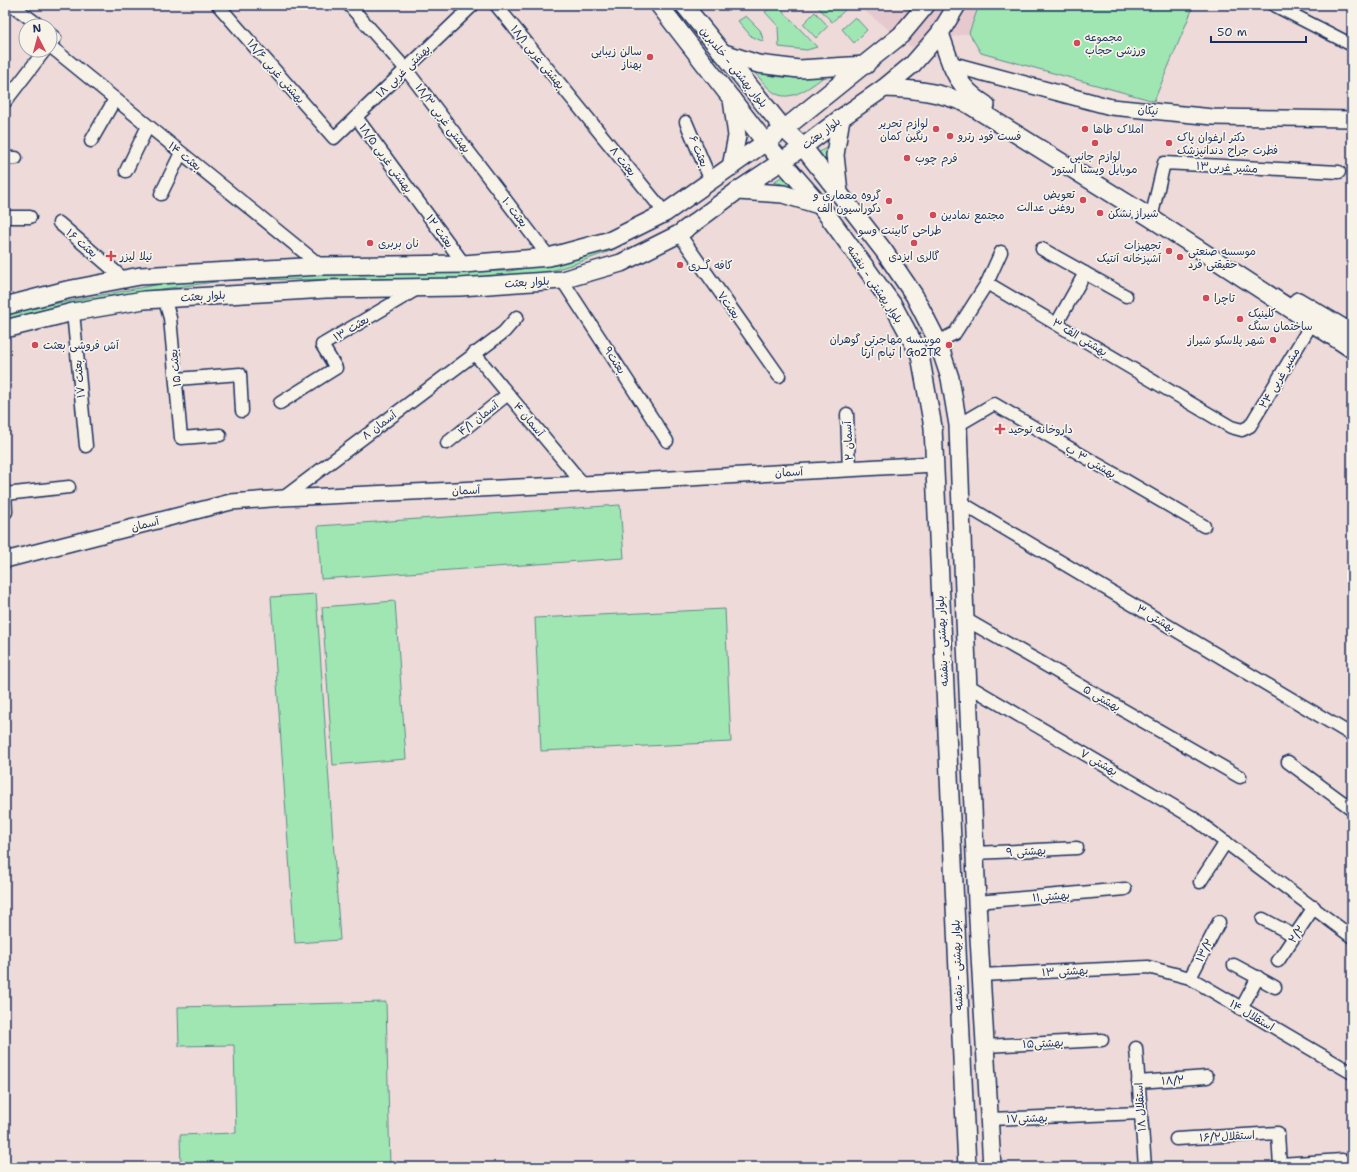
<svg xmlns="http://www.w3.org/2000/svg" width="1357" height="1172" font-family="'Shantell Sans','Playpen Sans Arabic',sans-serif">
<style>
.built{fill:#e6c9ce}
.green{fill:#a0e6b3;stroke:#5e8a88}
.lines{fill:none;stroke-linecap:round;stroke-linejoin:round}
.minor-casing{stroke:#1b2f5e;stroke-width:15}
.tertiary-casing{stroke:#1b2f5e;stroke-width:18}
.secondary-casing{stroke:#1b2f5e;stroke-width:20}
.minor{stroke:#f7f3e8;stroke-width:12}
.tertiary{stroke:#f7f3e8;stroke-width:15}
.secondary{stroke:#f7f3e8;stroke-width:17}
.poi-dot{fill:#d1495b;stroke:#f7f3e8;stroke-width:1.5}
.labels{text-anchor:middle;stroke-width:3.5;stroke-linejoin:round;paint-order:stroke}
.poi-label{font-size:11px;fill:#1b2f5e;stroke:#f7f3e8;text-anchor:start}
.street-label{font-size:11px;fill:#1b2f5e;stroke:#f7f3e8}
</style>
<rect width="100%" height="100%" fill="#eddad9"/>
<filter id="ink" filterUnits="userSpaceOnUse"><feTurbulence type="fractalNoise" baseFrequency=".025" numOctaves="2"/><feDisplacementMap in="SourceGraphic" scale="8" xChannelSelector="R" yChannelSelector="G"/><feConvolveMatrix kernelMatrix="1 2 1 2 8 2 1 2 1" color-interpolation-filters="sRGB"/></filter>
<g filter="url(#ink)">
<!-- built -->
<polygon class="built" points="857,5 979,5 969,33 911,47"/>
<!-- green -->
<g class="green">
<polygon points="773,5 777,5 817,47 807,50 779,47 778,26 765,12"/>
<polygon points="816,5 843,5 846,9 832,22"/>
<polygon points="979,5 1194,5 1154,101 981,53 969,33"/>
<polygon points="815,12 828,26 816,38 803,24"/>
<polygon points="746,16 760,30 764,42 751,36 738,21"/>
<polygon points="855,17 867,30 854,43 842,29"/>
<path d="M754,72C781,79 800,79 828,74C813,84 790,106 772,91C765,86 760,78 754,72Z"/>
<polygon points="829,146 828,163 818,153"/>
<polygon points="783,176 790,186 773,182"/>
<polygon points="612,246 613,250 574,264 540,274 506,278 230,280 109,296 5,320 5,313 177,281 237,275 510,271 562,261"/>
<polygon points="620,505 624,558 321,579 318,526"/>
<polygon points="316,594 340,940 295,943 271,597"/>
<polygon points="395,601 406,759 333,765 322,607"/>
<polygon points="725,609 731,742 541,751 535,618"/>
<polygon points="386,1002 390,1167 181,1167 180,1135 236,1133 234,1045 179,1046 178,1007"/>
</g>
<g class="lines">
<defs>
<g id="minor">
<polyline points="12,5 40,26"/>
<polyline points="218,5 334,138 473,5"/>
<polyline points="349,5 405,68 549,257"/>
<polyline points="496,5 665,213"/>
<polyline points="1274,5 1352,45"/>
<polyline points="50,34 55,38 50,44"/>
<polyline points="50,46 321,266"/>
<polyline points="5,102 45,50"/>
<polyline points="356,117 464,264"/>
<polyline points="686,122 711,181"/>
<polyline points="91,141 115,99"/>
<polyline points="5,158 16,158"/>
<polyline points="126,171 148,126"/>
<polyline points="161,194 181,153"/>
<polyline points="1153,210 1164,163 1339,172"/>
<polyline points="5,217 30,217"/>
<polyline points="59,223 124,279"/>
<polyline points="679,234 779,376"/>
<polyline points="1042,249 1126,296"/>
<polyline points="562,280 667,441"/>
<polyline points="987,283 1001,252"/>
<polyline points="164,298 170,318 181,438 220,435"/>
<polyline points="73,312 86,446"/>
<polyline points="1057,323 1085,273"/>
<polyline points="938,342 955,333 987,283 1231,427 1242,430 1250,426 1312,323"/>
<polyline points="474,353 583,484"/>
<polyline points="177,379 240,374 242,411"/>
<polyline points="280,403 336,368 322,345 417,289"/>
<polyline points="847,414 849,469"/>
<polyline points="958,425 994,404 1204,526"/>
<polyline points="447,443 508,394"/>
<polyline points="5,491 6,512 5,512"/>
<polyline points="5,494 69,487"/>
<polyline points="283,498 504,332 517,317"/>
<polyline points="960,502 1352,735"/>
<polyline points="965,619 1240,777"/>
<polyline points="969,686 1192,817 1352,937"/>
<polyline points="1288,762 1352,809"/>
<polyline points="975,853 1077,848"/>
<polyline points="1200,882 1226,842"/>
<polyline points="977,902 1125,889"/>
<polyline points="1263,919 1295,936"/>
<polyline points="1278,961 1314,907"/>
<polyline points="1234,965 1275,987"/>
<polyline points="981,975 1148,967 1190,978 1352,1073"/>
<polyline points="1190,978 1219,922"/>
<polyline points="1241,1009 1258,977"/>
<polyline points="985,1046 1102,1040"/>
<polyline points="1136,1048 1145,1167"/>
<polyline points="1138,1082 1207,1077"/>
<polyline points="989,1119 1141,1113"/>
<polyline points="1176,1139 1278,1133 1280,1167"/>
<polyline points="1280,1164 1342,1160"/>
</g>
<g id="tertiary">
<polyline points="950,64 1111,107 1213,117 1352,119"/>
<polyline points="5,560 231,502 283,498 583,484 934,464"/>
</g>
<g id="secondary">
<polyline points="659,5 765,142 820,205 893,305 920,355 933,427 967,1167"/>
<polyline points="684,5 784,129 803,147 839,193 884,251 914,295 938,342 950,378 958,425 965,619 977,902 992,1167"/>
<path d="M940,33C951,65 955,86 986,105"/>
<polyline points="721,52 758,64 799,69 866,65"/>
<path d="M884,88C916,89 939,92 968,104L1151,218L1352,349"/>
<polyline points="731,167 737,136 732,99"/>
<polyline points="737,191 783,194 819,205"/>
<polyline points="839,193 835,155 841,118"/>
<polyline points="1298,301 1352,333"/>
<polyline points="5,306 67,290 140,276 321,266 464,264 549,257 611,240 665,213 784,129 901,35 926,5"/>
<polyline points="5,329 73,312 144,300 326,289 460,287 562,280 621,263 679,234 737,191 803,147 841,118 884,88 913,64 940,33 957,5"/>
</g>
</defs>
<!-- minor casing -->
<use href="#minor" class="minor-casing"/>
<!-- tertiary casing -->
<use href="#tertiary" class="tertiary-casing"/>
<!-- secondary casing -->
<use href="#secondary" class="secondary-casing"/>
<!-- minor -->
<use href="#minor" class="minor"/>
<!-- tertiary -->
<use href="#tertiary" class="tertiary"/>
<!-- secondary -->
<use href="#secondary" class="secondary"/>
</g>
</g>
<!-- markers -->
<g class="poi-dot">
<circle cx="1077" cy="43" r="4"/>
<circle cx="650" cy="57" r="4"/>
<circle cx="936" cy="129" r="4"/>
<circle cx="1085" cy="129" r="4"/>
<circle cx="950" cy="136" r="4"/>
<circle cx="1095" cy="143" r="4"/>
<circle cx="1169" cy="143" r="4"/>
<circle cx="907" cy="158" r="4"/>
<circle cx="1083" cy="200" r="4"/>
<circle cx="889" cy="201" r="4"/>
<circle cx="1100" cy="213" r="4"/>
<circle cx="933" cy="215" r="4"/>
<circle cx="900" cy="217" r="4"/>
<circle cx="370" cy="243" r="4"/>
<circle cx="914" cy="243" r="4"/>
<circle cx="1169" cy="251" r="4"/>
<path d="M109 250h4v4h4v4h-4v4h-4v-4h-4v-4h4z"/>
<circle cx="1180" cy="257" r="4"/>
<circle cx="680" cy="265" r="4"/>
<circle cx="1206" cy="298" r="4"/>
<circle cx="1240" cy="319" r="4"/>
<circle cx="1273" cy="340" r="4"/>
<circle cx="35" cy="345" r="4"/>
<circle cx="949" cy="345" r="4"/>
<path d="M998 423h4v4h4v4h-4v4h-4v-4h-4v-4h4z"/>
</g>
<g class="labels">
<!-- poi labels -->
<g class="poi-label">
<text x="1085" y="41">مجموعه<tspan x="1085" dy="13">ورزشی حجاب</tspan></text>
<text x="642" y="55" text-anchor="end">سالن زیبایی<tspan x="642" dy="13">بهناز</tspan></text>
<text x="928" y="127" text-anchor="end">لوازم تحریر<tspan x="928" dy="13">رنگین کمان</tspan></text>
<text x="1093" y="133">املاک طاها</text>
<text x="958" y="140">فست فود رترو</text>
<text x="1177" y="141">دکتر ارغوان پاک<tspan x="1177" dy="13">فطرت جراح دندانپزشک</tspan></text>
<text x="1095" y="160" text-anchor="middle">لوازم جانبی<tspan x="1095" dy="13">موبایل ویستا استور</tspan></text>
<text x="915" y="162">فرم چوب</text>
<text x="1075" y="198" text-anchor="end">تعویض<tspan x="1075" dy="13">روغنی عدالت</tspan></text>
<text x="881" y="199" text-anchor="end">گروه معماری و<tspan x="881" dy="13">دکوراسیون الف</tspan></text>
<text x="1108" y="217">شیراز نشکن</text>
<text x="941" y="219">مجتمع نمادین</text>
<text x="900" y="234" text-anchor="middle">طراحی کابینت وسو</text>
<text x="378" y="247">نان بربری</text>
<text x="1161" y="249" text-anchor="end">تجهیزات<tspan x="1161" dy="13">آشپزخانه آنتیک</tspan></text>
<text x="1188" y="255">موسسه صنعتی<tspan x="1188" dy="13">حقیقتی فرد</tspan></text>
<text x="120" y="260">نیلا لیزر</text>
<text x="914" y="260" text-anchor="middle">گالری ایزدی</text>
<text x="688" y="269">کافه گــری</text>
<text x="1214" y="302">تاچرا</text>
<text x="1248" y="317">کلینیک<tspan x="1248" dy="13">ساختمان سنگ</tspan></text>
<text x="941" y="343" text-anchor="end">موسسه مهاجرتی گوهران<tspan x="941" dy="13">تیام آرتا | Go2TR</tspan></text>
<text x="1265" y="344" text-anchor="end">شهر پلاسکو شیراز</text>
<text x="43" y="349">آش فروشی بعثت</text>
<text x="1008" y="433">داروخانه توحید</text>
</g>
<!-- street labels -->
<g class="street-label">
<text transform="translate(538 57) rotate(51)" y="4">بهشتی غربی ۱۸/۱</text>
<text transform="translate(734 67) rotate(51)" y="4">بلوار بهشتی - خلدبرین</text>
<text transform="translate(276 71) rotate(49)" y="4">بهشتی غربی ۱۸/۶</text>
<text transform="translate(403 71) rotate(-44)" y="4">بهشتی غربی ۱۸</text>
<text transform="translate(1148 110) rotate(5)" y="4">نیکان</text>
<text transform="translate(443 118) rotate(53)" y="4">بهشتی غربی ۱۸/۳</text>
<text transform="translate(821 133) rotate(-37)" y="4">بلوار بعثت</text>
<text transform="translate(699 151) rotate(68)" y="4">۶ بعثت</text>
<text transform="translate(185 156) rotate(39)" y="4">بعثت ۱۴</text>
<text transform="translate(386 158) rotate(54)" y="4">بهشتی غربی ۱۸/۵</text>
<text transform="translate(623 161) rotate(51)" y="4">۸ بعثت</text>
<text transform="translate(1227 167) rotate(3)" y="4">مشیر غربی۱۳</text>
<text transform="translate(515 212) rotate(53)" y="4">۱۰ بعثت</text>
<text transform="translate(440 231) rotate(54)" y="4">۱۲ بعثت</text>
<text transform="translate(82 243) rotate(41)" y="4">بعثت ۱۶</text>
<text transform="translate(527 282) rotate(-4)" y="4">بلوار بعثت</text>
<text transform="translate(875 284) rotate(56)" y="4">بلوار بهشتی - بنفشه</text>
<text transform="translate(203 296) rotate(-4)" y="4">بلوار بعثت</text>
<text transform="translate(729 305) rotate(55)" y="4">بعثت۷</text>
<text transform="translate(351 328) rotate(-31)" y="4">۱۳ بعثت</text>
<text transform="translate(1080 337) rotate(31)" y="4">بهشتی الف ۳</text>
<text transform="translate(615 360) rotate(57)" y="4">بعثت۹</text>
<text transform="translate(175 368) rotate(-96)" y="4">بعثت ۱۵</text>
<text transform="translate(1279 378) rotate(-59)" y="4">مشیر غربی ۲۴</text>
<text transform="translate(79 379) rotate(-95)" y="4">بعثت ۱۷</text>
<text transform="translate(478 418) rotate(-38)" y="4">۴/۱ آسمان</text>
<text transform="translate(529 419) rotate(50)" y="4">۴ آسمان</text>
<text transform="translate(379 425) rotate(-37)" y="4">۸ آسمان</text>
<text transform="translate(848 441) rotate(-93)" y="4">۲ آسمان</text>
<text transform="translate(1091 461) rotate(30)" y="4">بهشتی ۳ ب</text>
<text transform="translate(789 472) rotate(-3)" y="4">آسمان</text>
<text transform="translate(466 490) rotate(-2)" y="4">آسمان</text>
<text transform="translate(145 524) rotate(-14)" y="4">آسمان</text>
<text transform="translate(1156 618) rotate(31)" y="4">بهشتی ۳</text>
<text transform="translate(942 641) rotate(-93)" y="4">بلوار بهشتی - بنفشه</text>
<text transform="translate(1102 698) rotate(30)" y="4">بهشتی ۵</text>
<text transform="translate(1099 762) rotate(30)" y="4">بهشتی ۷</text>
<text transform="translate(1026 851) rotate(-3)" y="4">بهشتی ۹</text>
<text transform="translate(1051 896) rotate(-5)" y="4">بهشتی۱۱</text>
<text transform="translate(1296 934) rotate(-57)" y="4">۲/۲</text>
<text transform="translate(1204 950) rotate(-63)" y="4">۱۳/۲</text>
<text transform="translate(957 965) rotate(-92)" y="4">بلوار بهشتی - بنفشه</text>
<text transform="translate(1065 971) rotate(-3)" y="4">بهشتی ۱۳</text>
<text transform="translate(1252 1015) rotate(31)" y="4">استقلال ۱۴</text>
<text transform="translate(1043 1043) rotate(-3)" y="4">بهشتی۱۵</text>
<text transform="translate(1173 1080) rotate(-4)" y="4">۱۸/۲</text>
<text transform="translate(1140 1107) rotate(-94)" y="4">استقلال ۱۸</text>
<text transform="translate(1027 1118) rotate(-2)" y="4">بهشتی۱۷</text>
<text transform="translate(1227 1136) rotate(-3)" y="4">استقلال۱۶/۲</text>
</g>
</g>
<!-- margin -->
<rect width="1357" height="1172" fill="none" stroke="#f7f3e8" stroke-width="20"/>
<rect x="10" y="10" width="1337" height="1152" fill="none" stroke="#1b2f5e" stroke-width="1.5" filter="url(#ink)"/>
<!-- north arrow -->
<g transform="translate(38 38) rotate(354)"><circle r="19" fill="#f7f3e8" stroke="#9fa5b1"/>
<path d="M0-3L7 15L0 10L-7 15Z" fill="#d1495b"/>
<text y="-6" font-size="11" font-weight="bold" text-anchor="middle" fill="#1b2f5e">N</text>
</g>
<!-- scale -->
<path d="M1211 36v6h95v-6" fill="none" stroke="#1b2f5e" stroke-width="2"/>
<text x="1217" y="36" font-size="12" fill="#1b2f5e" stroke="#f7f3e8" stroke-width="3" paint-order="stroke">50 m</text>
</svg>
